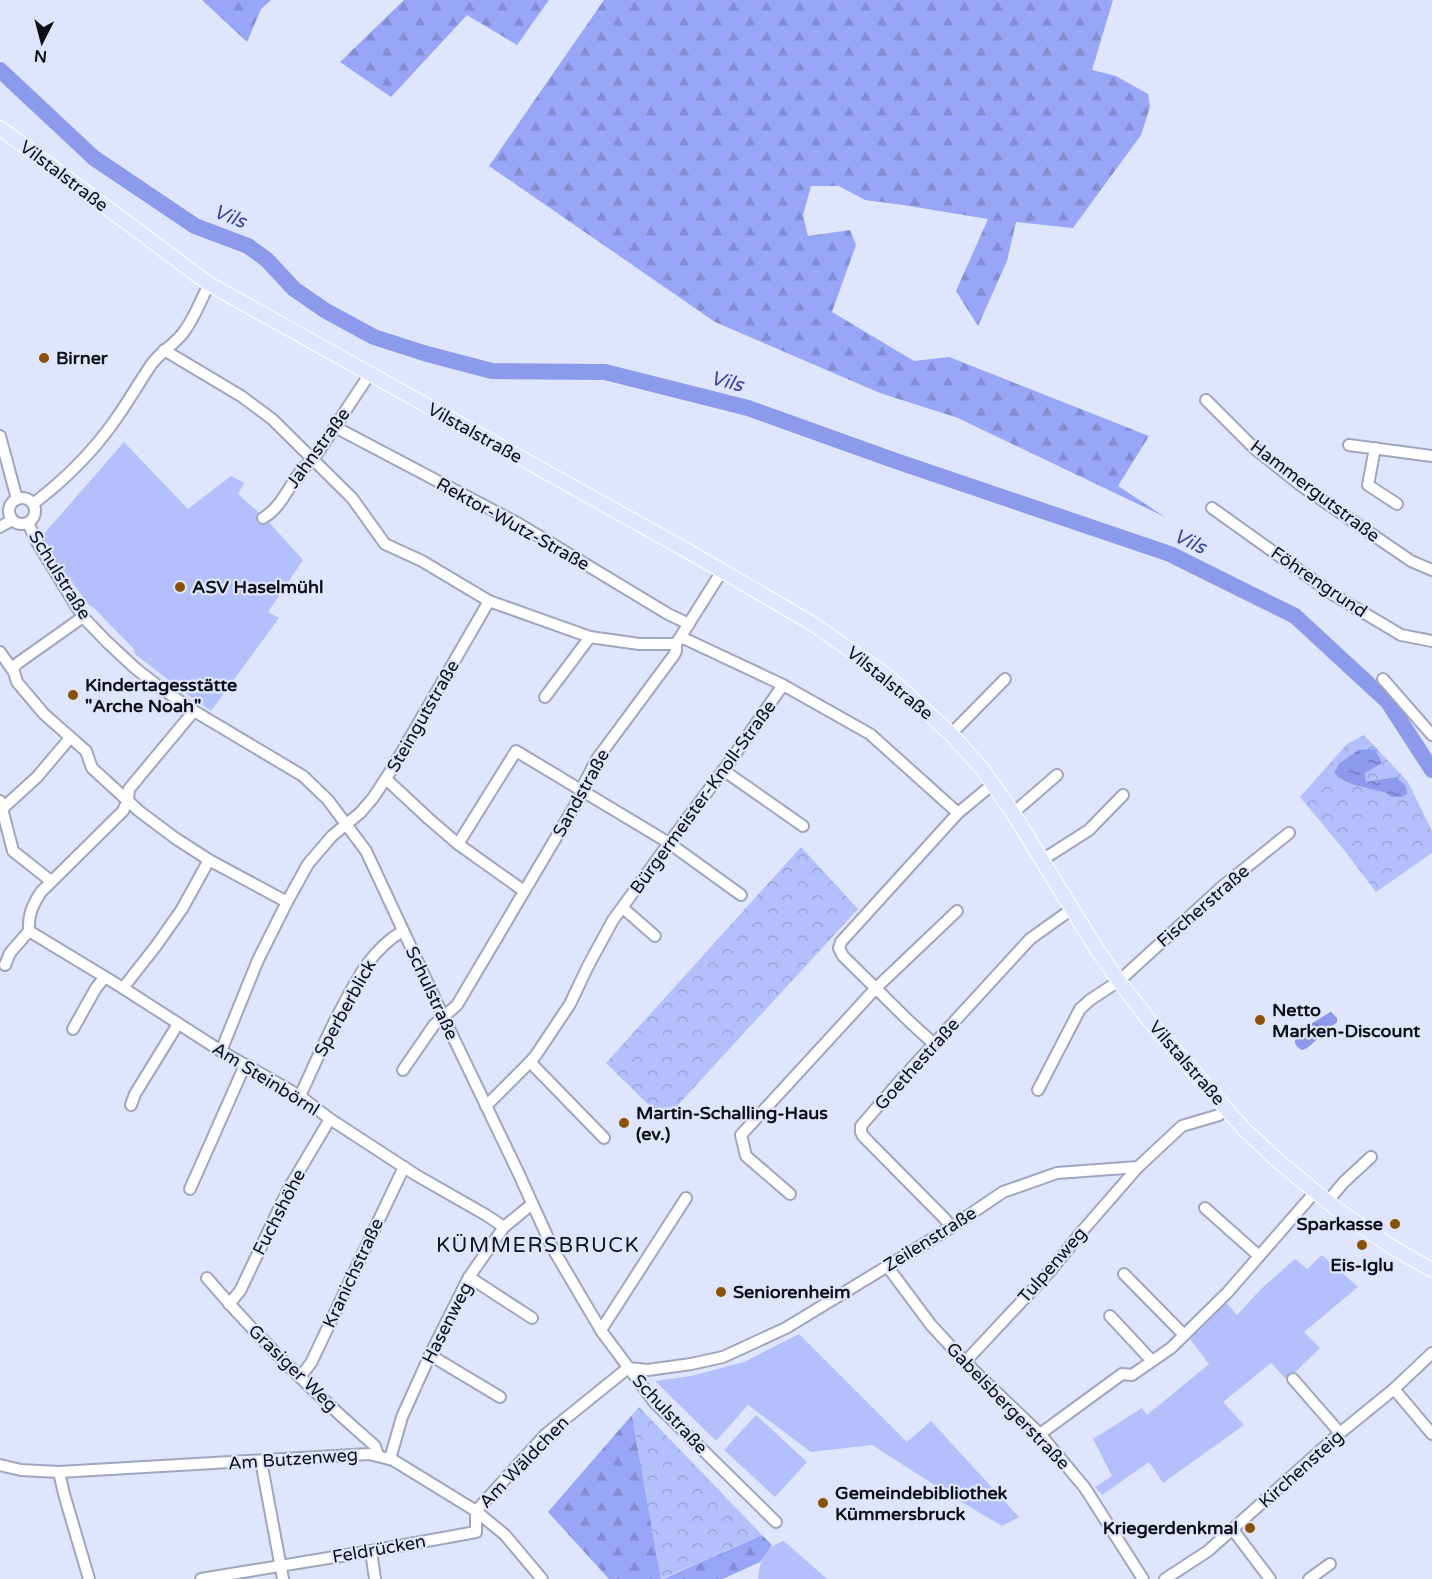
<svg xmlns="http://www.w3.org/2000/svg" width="1432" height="1579" font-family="'Varela Round',sans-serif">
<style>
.grass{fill:#b3c0fb}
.forest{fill:url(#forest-firs)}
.park{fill:url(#park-crowns)}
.water{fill:url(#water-ripples)}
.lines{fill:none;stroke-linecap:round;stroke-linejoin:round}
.river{stroke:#8c9aeb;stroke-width:16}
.minor-casing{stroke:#a0a6bd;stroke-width:14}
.major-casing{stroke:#fff;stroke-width:16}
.minor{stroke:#fff;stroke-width:10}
.major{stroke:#dfe5fe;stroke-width:14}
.poi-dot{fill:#8a5206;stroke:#dfe5fd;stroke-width:2}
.labels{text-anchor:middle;stroke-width:4.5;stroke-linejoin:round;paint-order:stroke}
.street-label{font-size:18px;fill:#0e1018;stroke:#dfe5fd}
.poi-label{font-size:18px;font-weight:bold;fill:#0e1018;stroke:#dfe5fd;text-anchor:start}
.water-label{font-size:20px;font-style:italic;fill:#3b429f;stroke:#dfe5fd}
.quarter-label{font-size:21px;letter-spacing:1.5px;fill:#0e1018;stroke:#dfe5fd}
</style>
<defs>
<pattern id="forest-firs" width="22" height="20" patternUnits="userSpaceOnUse" patternTransform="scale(1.5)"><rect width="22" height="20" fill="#97a6f7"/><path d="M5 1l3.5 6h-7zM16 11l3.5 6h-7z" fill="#818ed3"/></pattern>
<pattern id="park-crowns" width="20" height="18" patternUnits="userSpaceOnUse" patternTransform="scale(1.5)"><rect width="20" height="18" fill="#b3c0fb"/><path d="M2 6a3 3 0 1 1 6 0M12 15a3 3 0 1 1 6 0" fill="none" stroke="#99a4d6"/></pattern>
<pattern id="water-ripples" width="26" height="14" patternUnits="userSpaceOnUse" patternTransform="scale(1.5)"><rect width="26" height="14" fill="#8c9aeb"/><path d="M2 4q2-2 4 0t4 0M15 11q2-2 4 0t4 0" fill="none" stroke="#717cbd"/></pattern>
</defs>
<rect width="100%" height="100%" fill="#dfe5fd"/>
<!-- grass -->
<g class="grass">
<polygon points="124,442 188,509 231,476 244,483 238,494 267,520 303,560 268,612 279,618 211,711 184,692 135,654 133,648 95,609 89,605 63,570 42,536"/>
<polygon points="1322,1255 1358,1287 1304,1332 1320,1348 1287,1380 1271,1363 1223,1402 1244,1425 1163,1483 1149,1462 1102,1495 1095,1487 1112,1476 1093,1439 1142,1408 1147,1415 1209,1364 1190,1339 1226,1302 1237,1315 1261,1289 1295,1259 1307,1269"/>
<polygon points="799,1334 907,1442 931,1421 1019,1517 1002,1526 958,1500 872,1445 811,1452 748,1405 716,1441 655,1381 691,1376 744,1362"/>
<polygon points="756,1415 807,1462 775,1497 724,1450"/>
<path d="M784,1541L827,1579H758C760,1559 764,1547 784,1541Z"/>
</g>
<!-- forest -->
<g class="forest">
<polygon points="202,0 271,0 261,9 247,42"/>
<polygon points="404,0 549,0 517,45 467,15 391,97 340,62"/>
<polygon points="604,0 1113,0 1092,70 1116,76 1148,94 1150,107 1141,135 1073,228 1016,222 1007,261 978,326 956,291 988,219 903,205 865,200 839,186 811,186 803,215 808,236 850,230 856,245 832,312 914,361 949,357 1149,436 1118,486 1165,517 958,418 880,393 715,322 489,166"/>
<polygon points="632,1415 661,1579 609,1579 548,1512"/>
<polygon points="762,1535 772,1545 760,1562 723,1579 663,1579"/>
</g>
<!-- park -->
<g class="park">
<polygon points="1364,735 1408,782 1432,831 1432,853 1376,892 1344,850 1300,797 1347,744"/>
<polygon points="801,847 858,909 664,1120 606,1063"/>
<polygon points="639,1407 762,1535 661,1579 632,1415"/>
</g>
<!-- water -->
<g class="water">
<polygon points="1375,749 1382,763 1365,773 1366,782 1396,777 1406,786 1407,794 1401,797 1392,797 1384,792 1358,786 1344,781 1334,773 1339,764 1358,750"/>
<path d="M1331,1012L1337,1018V1022L1307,1048L1302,1050C1299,1048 1296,1047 1295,1043C1293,1034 1323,1016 1331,1012Z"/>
</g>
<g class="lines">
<!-- river -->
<polyline class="river" points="0,70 94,158 195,226 248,246 267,260 294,289 326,311 374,337 427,354 492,371 605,372 748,408 893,460 1170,554 1295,616 1388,702 1432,770"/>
<defs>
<g id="minor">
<polyline points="164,350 241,396 272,419 352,498 385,544 422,561 489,601 590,637 639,644 676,644"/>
<polyline points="1206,400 1254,448 1303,487 1411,561 1432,570"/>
<polyline points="335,427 519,524 668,614 689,624"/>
<polyline points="0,436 17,499"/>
<polyline points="1349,445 1432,456"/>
<polyline points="1375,448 1368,485 1397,504"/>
<circle cx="22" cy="511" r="13"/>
<path d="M33,504C63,481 91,454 113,423C127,404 138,384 151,365C160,352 174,345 183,333C194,319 201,300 209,284"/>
<polyline points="1212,508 1334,595 1401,635 1432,641"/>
<path d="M263,518C286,505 291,475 313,460L369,375"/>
<polyline points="28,523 37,542 83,617 107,642 135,668 158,686 194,711 303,776 328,800 366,851 444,1018 517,1170 553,1249 602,1332 655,1403 776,1522"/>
<polyline points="0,527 12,520"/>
<polyline points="83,617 18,663 14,667 14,672 17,682 44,714 86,751 92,768 139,811 175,838 209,860 287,902"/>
<polyline points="681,637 783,685 870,734 958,813"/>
<polyline points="0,652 14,672"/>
<polyline points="1383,679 1432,735"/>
<polyline points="545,697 590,637"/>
<polyline points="951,734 1005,679"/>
<polyline points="723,770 803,826"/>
<polyline points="386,779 429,819 458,844 524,891"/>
<polyline points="0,801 13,851 51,881"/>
<polyline points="2,809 37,777 70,738"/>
<polyline points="1013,813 1057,775"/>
<polyline points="458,844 516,751 669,843 741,895"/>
<polyline points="1042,860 1089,830 1123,795"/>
<polyline points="623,908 655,936"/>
<polyline points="29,931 123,988 221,1051 300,1096 330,1119 416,1175 486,1215 504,1227"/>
<path d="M5,965L10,953L29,931C28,915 32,906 41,892L123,811L128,800L129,789L194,711"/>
<polyline points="123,988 156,946 182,909 209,860"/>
<polyline points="73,1029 96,988 105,977"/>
<polyline points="934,1044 911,1023 843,956 839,948 841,942 958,813 993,784"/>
<polyline points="221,1051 258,960 287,902 308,864 332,836 360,813 373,798 392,769 489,601"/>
<polyline points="530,1062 604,1138"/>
<polyline points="403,1070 434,1025 457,1005 583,792 584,784 597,759 674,655 676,651 676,644 722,571"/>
<polyline points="1038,1090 1080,1009 1090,1000 1119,981 1223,886 1289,833"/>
<path d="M300,1096C313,1068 325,1040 339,1013C356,981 371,949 403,931"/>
<polyline points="131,1105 135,1094 178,1024"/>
<polyline points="486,1106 530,1062 536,1055 570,1004 588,966 613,920 669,843 731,760 783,685"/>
<polyline points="190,1189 245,1065"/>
<polyline points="790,1194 746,1156 741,1135 876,988 957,911"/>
<polyline points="1327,1202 1344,1182 1371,1157"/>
<polyline points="1205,1208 1259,1256"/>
<polyline points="951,1227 945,1219 863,1136 861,1132 861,1126 898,1083 1030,939 1072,909"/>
<polyline points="887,1266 931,1325 965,1362 1040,1434 1085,1488 1143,1579"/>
<polyline points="1124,1274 1184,1335"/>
<polyline points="469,1277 532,1318"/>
<path d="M207,1278C258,1338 315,1394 375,1446L378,1456"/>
<polyline points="229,1304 240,1291 289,1188 330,1119"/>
<polyline points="1110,1316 1152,1361"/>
<polyline points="601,1330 686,1198"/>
<polyline points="430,1355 500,1397"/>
<polyline points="965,1362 1051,1270 1084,1229 1138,1167 1182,1126 1219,1115 1226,1108"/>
<polyline points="628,1368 648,1370 691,1364 723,1357 786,1328 950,1228 1003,1192 1057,1173 1138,1167"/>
<polyline points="300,1377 311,1363 404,1167"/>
<polyline points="1293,1379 1340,1433"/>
<polyline points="1394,1389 1432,1434"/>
<polyline points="1040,1434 1122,1374 1132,1375 1171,1348 1227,1293 1315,1192"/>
<polyline points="390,1459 402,1417 430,1355 469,1277 504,1227 532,1204"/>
<polyline points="261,1461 283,1579"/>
<polyline points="0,1465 21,1470 59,1472 369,1454 393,1460 476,1511 505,1535 542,1579"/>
<polyline points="59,1472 64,1494 89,1579"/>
<polyline points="476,1511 545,1435 628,1368"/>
<polyline points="1233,1530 1270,1579"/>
<polyline points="371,1551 375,1579"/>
<polyline points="201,1579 371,1551 476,1532 476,1511"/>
<polyline points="1165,1579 1208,1551 1340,1433 1394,1389 1432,1353"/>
<polyline points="1309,1579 1330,1564"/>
</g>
<polyline id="major" points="0,128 209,284 693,554 813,624 886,675 951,734 983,770 1013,813 1096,948 1119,981 1152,1024 1243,1128 1278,1161 1338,1210 1392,1247 1432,1270"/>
</defs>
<!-- minor casing -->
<use href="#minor" class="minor-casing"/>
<!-- major casing -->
<use href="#major" class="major-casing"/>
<!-- minor -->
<use href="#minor" class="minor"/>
<!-- major -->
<use href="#major" class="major"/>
</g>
<!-- markers -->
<g class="poi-dot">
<circle cx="44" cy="358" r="6"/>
<circle cx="180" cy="587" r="6"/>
<circle cx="73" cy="695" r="6"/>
<circle cx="1260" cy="1020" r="6"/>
<circle cx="624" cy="1123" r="6"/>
<circle cx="1395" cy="1224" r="6"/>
<circle cx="1362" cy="1245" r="6"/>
<circle cx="721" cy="1292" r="6"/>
<circle cx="823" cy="1503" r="6"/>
<circle cx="1250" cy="1528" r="6"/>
</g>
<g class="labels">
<!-- street labels -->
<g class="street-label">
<text transform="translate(64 176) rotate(37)" y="6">Vilstalstraße</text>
<text transform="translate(475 433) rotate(29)" y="6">Vilstalstraße</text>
<text transform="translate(318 448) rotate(-54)" y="6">Jahnstraße</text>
<text transform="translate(1315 491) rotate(37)" y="6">Hammergutstraße</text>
<text transform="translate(513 524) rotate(29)" y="6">Rektor-Wutz-Straße</text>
<text transform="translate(60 575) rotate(58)" y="6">Schulstraße</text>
<text transform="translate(1319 582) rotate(34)" y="6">Föhrengrund</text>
<text transform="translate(890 683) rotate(39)" y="6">Vilstalstraße</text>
<text transform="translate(423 716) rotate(-60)" y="6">Steingutstraße</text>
<text transform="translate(581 793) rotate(-61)" y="6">Sandstraße</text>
<text transform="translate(703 797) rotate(-54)" y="6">Bürgermeister-Knoll-Straße</text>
<text transform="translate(1203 906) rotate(-41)" y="6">Fischerstraße</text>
<text transform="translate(432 993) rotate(65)" y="6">Schulstraße</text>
<text transform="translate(345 1008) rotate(-61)" y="6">Sperberblick</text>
<text transform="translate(1187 1063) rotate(49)" y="6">Vilstalstraße</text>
<text transform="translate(917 1064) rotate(-48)" y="6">Goethestraße</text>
<text transform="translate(266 1079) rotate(32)" y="6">Am Steinbörnl</text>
<text transform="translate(279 1212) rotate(-63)" y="6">Fuchshöhe</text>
<text transform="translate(930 1239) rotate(-32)" y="6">Zeilenstraße</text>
<text transform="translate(1052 1265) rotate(-49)" y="6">Tulpenweg</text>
<text transform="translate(353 1273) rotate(-65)" y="6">Kranichstraße</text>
<text transform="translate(447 1323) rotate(-63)" y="6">Hasenweg</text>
<text transform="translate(293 1368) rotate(44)" y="6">Grasiger Weg</text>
<text transform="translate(1008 1406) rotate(46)" y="6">Gabelsbergerstraße</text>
<text transform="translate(670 1414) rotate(47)" y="6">Schulstraße</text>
<text transform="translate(293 1459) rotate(-4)" y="6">Am Butzenweg</text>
<text transform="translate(524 1462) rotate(-46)" y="6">Am Wäldchen</text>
<text transform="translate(1301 1469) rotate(-42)" y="6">Kirchensteig</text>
<text transform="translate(379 1549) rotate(-10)" y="6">Feldrücken</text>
</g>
<!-- poi labels -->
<g class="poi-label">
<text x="56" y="364">Birner</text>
<text x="192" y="593">ASV Haselmühl</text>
<text x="85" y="691">Kindertagesstätte<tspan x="85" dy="21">"Arche Noah"</tspan></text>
<text x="1272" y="1016">Netto<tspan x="1272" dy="21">Marken-Discount</tspan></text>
<text x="636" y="1119">Martin-Schalling-Haus<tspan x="636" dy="21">(ev.)</tspan></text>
<text x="1383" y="1230" text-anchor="end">Sparkasse</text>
<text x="1362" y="1271" text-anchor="middle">Eis-Iglu</text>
<text x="733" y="1298">Seniorenheim</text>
<text x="835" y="1499">Gemeindebibliothek<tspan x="835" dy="21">Kümmersbruck</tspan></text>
<text x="1238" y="1534" text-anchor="end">Kriegerdenkmal</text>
</g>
<!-- water labels -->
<g class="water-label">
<text transform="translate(230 216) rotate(21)" y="7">Vils</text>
<text transform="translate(727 381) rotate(14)" y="7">Vils</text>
<text transform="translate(1190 541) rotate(25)" y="7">Vils</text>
</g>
<!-- quarter labels -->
<g class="quarter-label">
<text x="538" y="1252">KÜMMERSBRUCK</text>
</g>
</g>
<!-- north arrow -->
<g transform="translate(42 42) rotate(186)" stroke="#dfe5fd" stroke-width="4.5" paint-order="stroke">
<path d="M0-4.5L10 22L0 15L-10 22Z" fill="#0e1018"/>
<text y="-9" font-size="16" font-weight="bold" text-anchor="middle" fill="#0e1018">N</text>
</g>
</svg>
